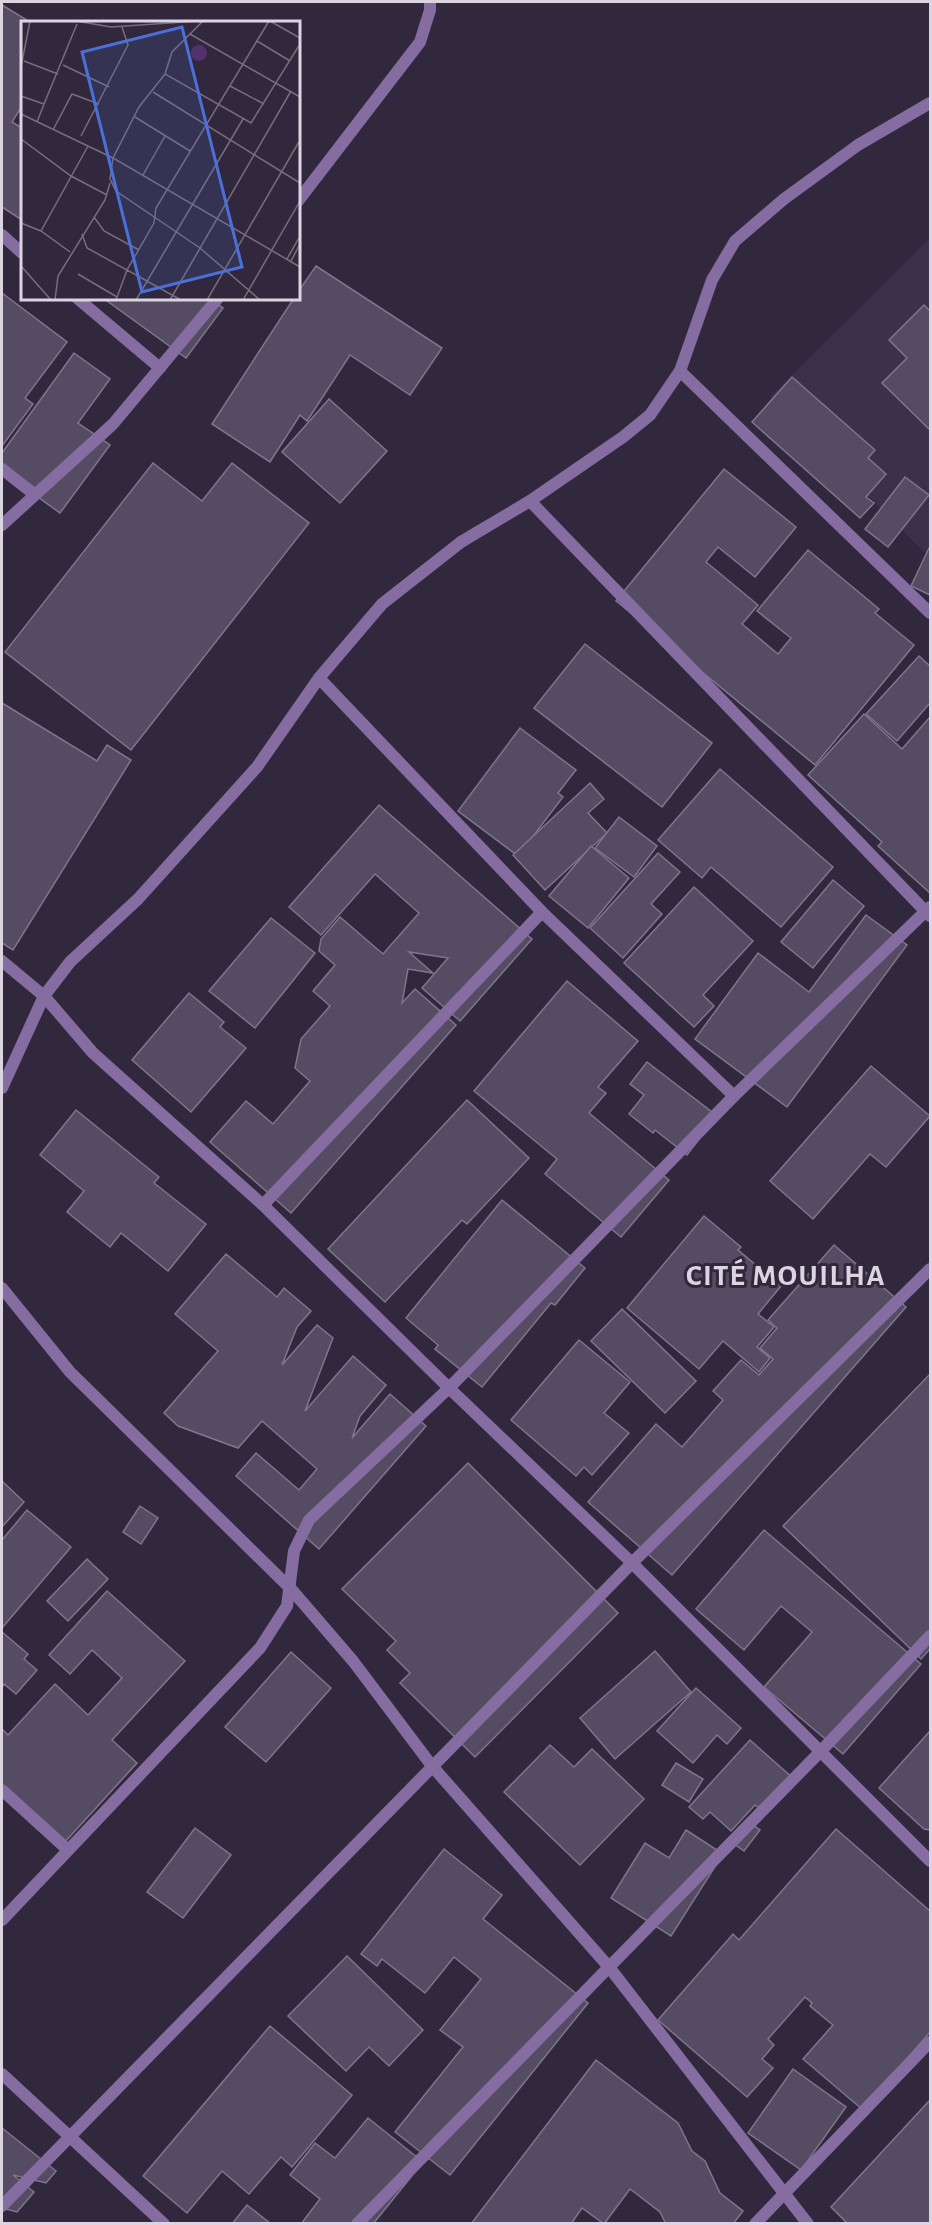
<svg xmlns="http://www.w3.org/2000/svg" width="932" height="2225" font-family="'Alegreya Sans',sans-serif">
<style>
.built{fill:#3d304b}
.building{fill:#554b62;stroke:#80758d;stroke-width:1.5}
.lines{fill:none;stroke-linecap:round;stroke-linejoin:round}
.street{stroke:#856ca1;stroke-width:12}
.labels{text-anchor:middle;stroke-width:6;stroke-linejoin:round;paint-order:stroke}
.district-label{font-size:30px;font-weight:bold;letter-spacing:1.5px;fill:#dbd5e2;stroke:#32283d}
.inset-road{fill:none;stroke:#766d7f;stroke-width:1.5}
.view{fill:#4c70da;fill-opacity:0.15;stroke:#4c70da;stroke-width:3}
.inset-edge{fill:none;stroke:#dbd5e2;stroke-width:3}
</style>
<rect width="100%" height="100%" fill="#32283d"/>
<!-- built -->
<polygon class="built" points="930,238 930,558 770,397"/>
<!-- building -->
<g class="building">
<polygon points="2,5 30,22 22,22 22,106 12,122 22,128 22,220 2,207"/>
<polygon points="316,266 442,348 410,395 350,355 307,421 300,415 270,462 212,424 294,298 298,298 298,292"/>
<polygon points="2,293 67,342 25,398 33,404 2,446"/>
<polygon points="103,298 209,298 223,308 186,358"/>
<polygon points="924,305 930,311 930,430 882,383 907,358 889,340"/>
<polygon points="74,353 110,379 78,423 110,445 60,513 2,471 2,453"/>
<polygon points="792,377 875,450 868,458 886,474 866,497 874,503 860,518 752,422"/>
<polygon points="329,399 387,451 340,503 282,452"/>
<polygon points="153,463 202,501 232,463 309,523 131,750 5,652"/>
<polygon points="724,469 796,527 755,577 718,547 706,562 758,605 742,624 778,654 791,638 757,611 808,550 879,609 875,613 914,645 815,765 616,601"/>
<polygon points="905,477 929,495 888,547 865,529"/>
<polygon points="930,546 930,595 911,586"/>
<polygon points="585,644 712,743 662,807 534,708"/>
<polygon points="919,656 930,666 930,703 897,741 866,714"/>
<polygon points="2,703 97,761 107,745 131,760 13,950 2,943"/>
<polygon points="864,714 902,749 930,717 930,893 878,846 882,842 808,775"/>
<polygon points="520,728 576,770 558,793 563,797 518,856 458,811"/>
<polygon points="720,769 833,867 781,927 711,867 702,878 658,840"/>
<polygon points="590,783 604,799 588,813 607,833 545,890 513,855"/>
<polygon points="379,805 532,939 460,1021 422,988 448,958 409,952 433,973 408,969 402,1003 415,989 456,1025 291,1213 210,1142 246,1101 273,1124 310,1081 295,1068 301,1039 330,1006 313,991 335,965 319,951 321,939 340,917 383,954 419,913 375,874 321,935 289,907"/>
<polygon points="619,817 657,846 634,877 595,848"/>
<polygon points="591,846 629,878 588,928 549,896"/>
<polygon points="658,853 680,872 651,904 662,914 623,958 590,928"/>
<polygon points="833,880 864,906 813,968 781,942"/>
<polygon points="694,887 753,941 703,995 714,1006 694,1027 624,963"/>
<polygon points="866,915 907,945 787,1107 695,1039 758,953 809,992"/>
<polygon points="271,918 315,953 255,1028 209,991"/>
<polygon points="567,981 638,1041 598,1087 606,1093 589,1113 669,1180 621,1237 545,1174 557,1159 474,1091"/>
<polygon points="189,993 224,1022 220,1027 246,1048 191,1112 132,1060"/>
<polygon points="647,1062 717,1116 687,1155 655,1130 653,1133 629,1114 644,1095 630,1084"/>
<polygon points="871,1066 930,1116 886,1167 870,1154 813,1219 770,1181"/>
<polygon points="467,1100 529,1158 467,1224 462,1220 385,1302 328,1249"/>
<polygon points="76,1110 159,1177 154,1183 206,1224 168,1271 121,1233 110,1247 67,1212 84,1191 40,1155"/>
<polygon points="502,1200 585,1268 555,1305 551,1303 482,1387 435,1349 438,1345 406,1318"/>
<polygon points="704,1216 741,1247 738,1250 781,1286 758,1314 774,1327 757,1347 770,1358 759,1372 723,1341 699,1369 627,1308"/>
<polygon points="834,1245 906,1307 672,1575 588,1502 656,1424 682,1447 723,1400 713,1391 741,1360 759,1375 773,1359 760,1348 777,1328 768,1320"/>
<polygon points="226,1254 277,1297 284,1288 311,1311 297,1327 282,1365 317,1325 333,1338 305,1411 353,1356 386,1385 360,1416 352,1438 390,1394 426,1426 319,1549 236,1476 256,1453 299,1490 317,1469 262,1421 238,1448 178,1426 164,1413 218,1351 175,1314"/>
<polygon points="622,1309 696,1381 665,1413 591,1341"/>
<polygon points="579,1340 630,1382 604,1413 629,1433 592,1475 584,1467 576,1476 511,1420"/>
<polygon points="930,1374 930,1649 921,1659 783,1526"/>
<polygon points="468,1463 618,1613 475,1757 400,1683 410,1673 387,1650 396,1641 342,1589"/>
<polygon points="2,1481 24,1502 2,1527"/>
<polygon points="140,1506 158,1518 141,1544 123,1532"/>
<polygon points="27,1510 71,1547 2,1628 2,1540"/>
<polygon points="764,1530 921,1664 843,1754 764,1687 812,1632 781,1606 744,1650 696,1609"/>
<polygon points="87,1559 108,1579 68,1621 47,1601"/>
<polygon points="107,1591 185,1661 112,1740 137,1763 64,1843 2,1786 2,1729 8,1735 55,1684 88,1715 122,1678 92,1650 70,1674 49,1655"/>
<polygon points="2,1632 28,1654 24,1659 37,1670 16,1694 4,1684 2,1688"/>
<polygon points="655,1651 691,1692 615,1759 580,1718"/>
<polygon points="291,1652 331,1688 266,1762 225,1727"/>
<polygon points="696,1688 741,1728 727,1744 717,1735 693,1763 657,1731"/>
<polygon points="930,1731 930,1830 924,1829 879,1788"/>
<polygon points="750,1740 794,1779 764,1812 755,1805 731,1831 710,1812 703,1819 689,1807"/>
<polygon points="550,1745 574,1767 592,1749 644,1799 580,1865 504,1792"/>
<polygon points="676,1763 703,1779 689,1802 662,1785"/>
<polygon points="749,1822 760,1830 744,1851 733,1843"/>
<polygon points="195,1828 231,1855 183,1918 147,1892"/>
<polygon points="836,1829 930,1911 930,2032 863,2110 803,2059 833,2025 810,2006 812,2003 805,1997 768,2039 774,2045 762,2059 773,2068 747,2097 658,2020 733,1934 739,1940"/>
<polygon points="686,1830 723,1854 671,1936 611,1898 645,1843 669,1858"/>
<polygon points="444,1849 502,1895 483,1919 588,2003 450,2175 395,2132 463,2047 440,2030 481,1979 454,1957 425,1993 382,1959 377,1966 361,1954"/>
<polygon points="347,1956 423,2030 389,2066 369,2047 346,2071 288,2016"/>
<polygon points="270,2026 352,2095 292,2167 281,2157 249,2194 222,2171 187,2213 143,2176"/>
<polygon points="596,2060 678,2123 692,2151 705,2161 720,2193 743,2211 733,2224 666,2224 660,2212 630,2189 604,2224 582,2208 571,2224 471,2224"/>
<polygon points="793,2069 846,2107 801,2170 748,2133"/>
<polygon points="930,2100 930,2224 848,2224 831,2207"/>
<polygon points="368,2118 423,2162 373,2224 301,2224 320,2199 290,2175 315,2143 335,2158"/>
<polygon points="2,2128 56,2171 46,2183 13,2175 34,2192 17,2212 2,2208"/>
<polygon points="247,2205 271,2224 232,2224"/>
</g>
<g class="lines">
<!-- street -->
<g class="street">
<polyline points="930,103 858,145 784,199 735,241 712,280 680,371 930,613"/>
<polyline points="298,201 420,42 430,10 430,2"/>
<polyline points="2,235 22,253"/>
<polyline points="77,298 160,368"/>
<polyline points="680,371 650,415 623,437 530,501 461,542 382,604 319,678 257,767 138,899 70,962 44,996 93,1053 263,1205 449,1388 632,1563 930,1861"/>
<polyline points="2,469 34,494"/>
<polyline points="530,501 930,916"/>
<polyline points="2,525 113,424 218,298"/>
<polyline points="319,678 542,912 734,1096"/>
<polyline points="2,961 44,996 2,1088"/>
<polyline points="263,1205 542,912"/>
<polyline points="2,1288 70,1372 291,1589 353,1661 432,1766 609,1967 808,2224"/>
<polyline points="2,1790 68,1850"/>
<polyline points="2,1920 260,1648 287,1606 294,1551 309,1520 449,1388 734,1096 930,907"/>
<polyline points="2,2074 164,2224"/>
<polyline points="2,2206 632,1563 930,1269"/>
<polyline points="357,2224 820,1752 930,1636"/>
<polyline points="755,2224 930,2042"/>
</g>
</g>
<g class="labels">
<!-- district labels -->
<g class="district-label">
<text x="786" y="1285">CITÉ MOUILHA</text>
</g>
</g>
<!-- overview -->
<g transform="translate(21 21)">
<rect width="279" height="279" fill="#32283d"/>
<path d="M170 32a8 8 0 1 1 16 0a8 8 0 1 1-16 0Z" fill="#51326e"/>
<path class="inset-road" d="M55,0L90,6L178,0M182,0L151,31L144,53L230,102L279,23M249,0L279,17M169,13L279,76M236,20L269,40M3,40L37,53M42,44L88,66M0,46L9,0M144,53L118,86L92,137L279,246M209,65L243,83M132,71L279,162M0,75L23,83L56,3M0,93L92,137L89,158L95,170L179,227L239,279M114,96L169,130M16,101L23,83M32,109L51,73L78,83M60,115L107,24L101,6M0,118L50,155L86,174M122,154L144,115M73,196L83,210L118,229M0,202L20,210L49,231M20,210L67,125M61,213L66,227L106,249L95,279M266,238L279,215M270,240L279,223M0,245L30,279M57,253L96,276M34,279L37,255L84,179L89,162M115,279L222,98M149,279L270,70M160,279L106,249L133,202L135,187L248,0M186,279L279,119M222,279L279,180"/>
<path class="view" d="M161,6L221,246L121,271L61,31Z"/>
<rect width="279" height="279" class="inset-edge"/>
</g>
<!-- border -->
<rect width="932" height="2225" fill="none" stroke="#dbd5e2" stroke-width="6"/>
</svg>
